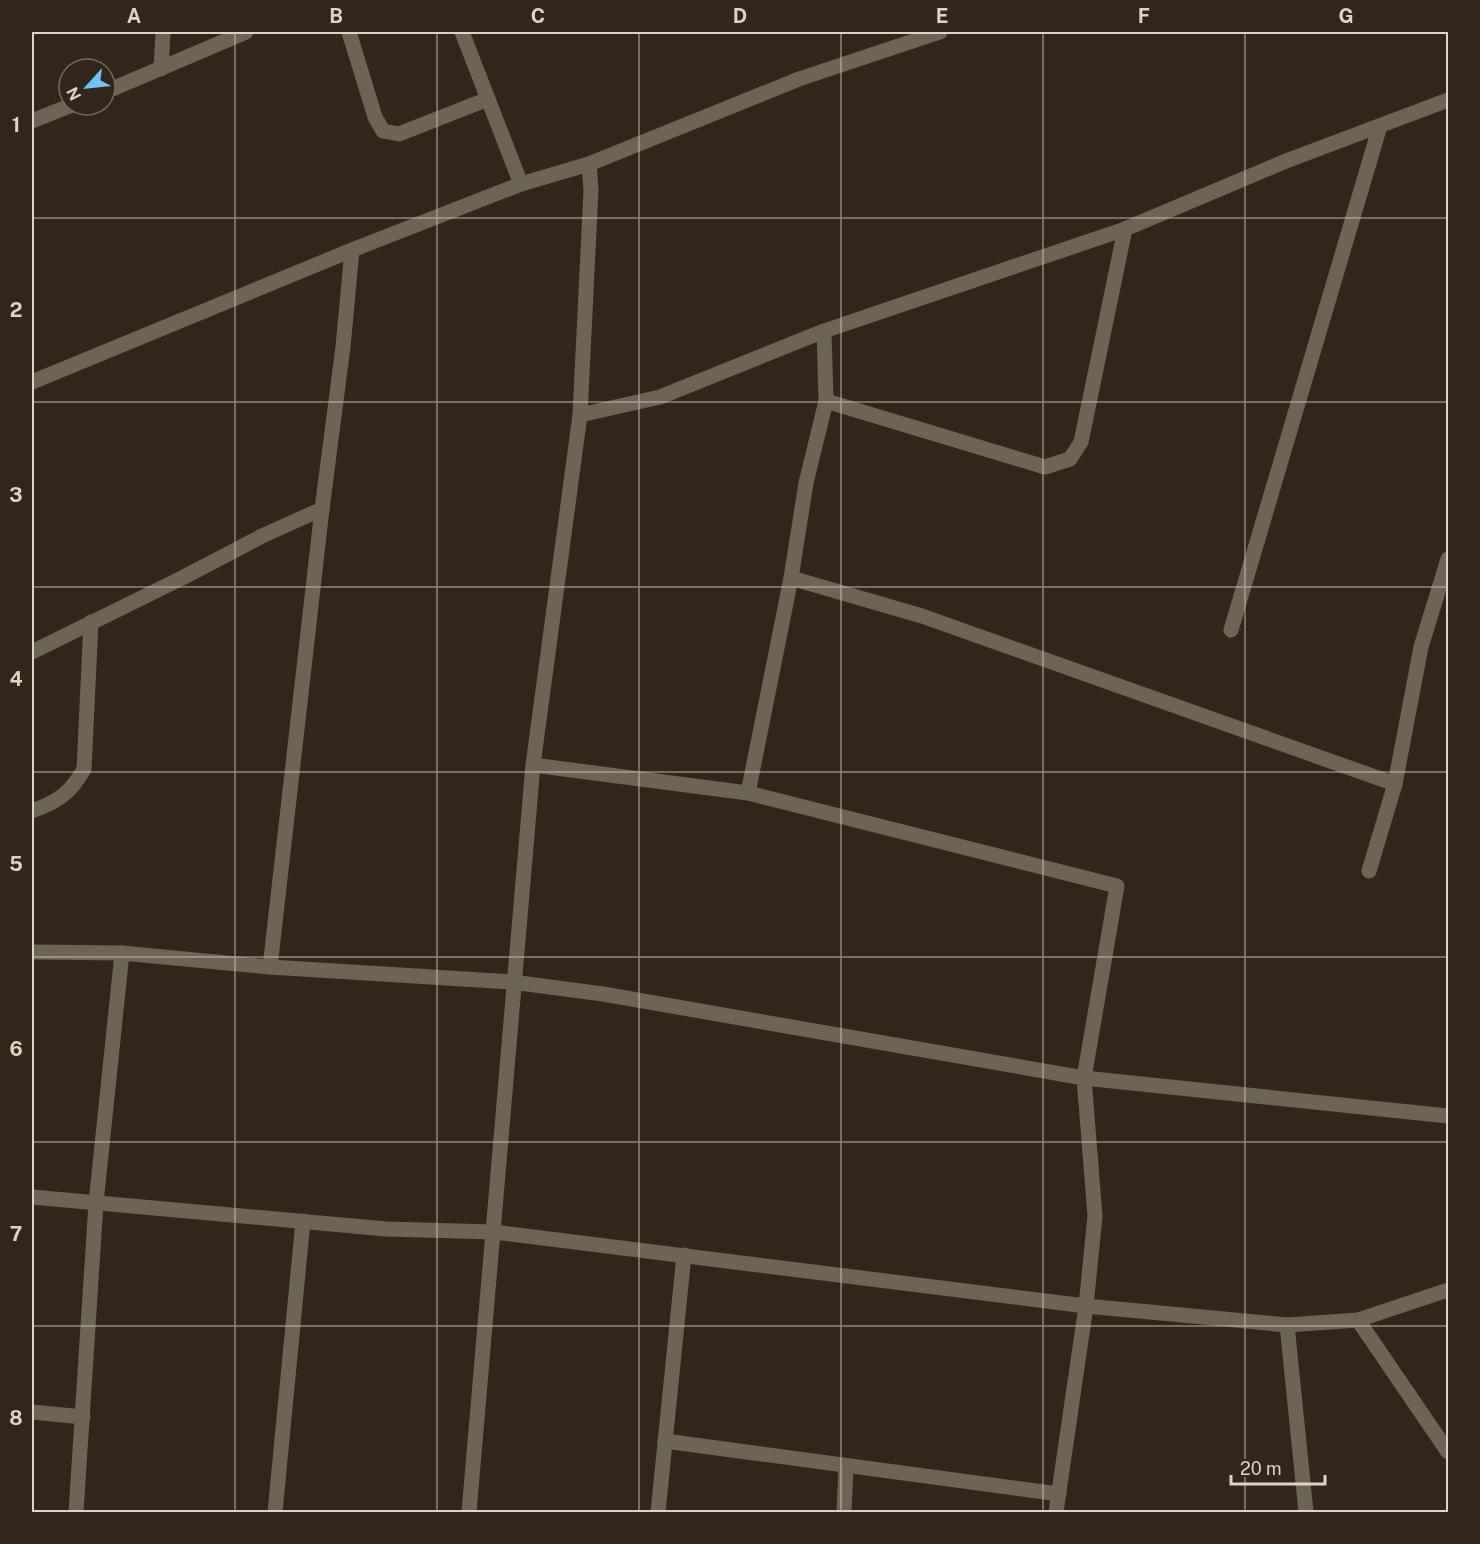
<svg xmlns="http://www.w3.org/2000/svg" width="1480" height="1544" font-family="'Public Sans',sans-serif">
<style>
.lines{fill:none;stroke-linecap:round;stroke-linejoin:round}
.minor{stroke:#6c6455;stroke-width:15}
.grid{fill:none;stroke:#dad4cc;stroke-width:1.5;stroke-opacity:0.55}
.neatline{fill:none;stroke:#dad4cc;stroke-width:2}
.grid-label{font-size:20px;text-anchor:middle;font-weight:bold;fill:#dad4cc}
</style>
<rect width="100%" height="100%" fill="#30271a"/>
<g class="lines">
<!-- minor -->
<g class="minor">
<polyline points="349,32 375,117 383,131 399,134 488,99"/>
<polyline points="462,32 521,184"/>
<polyline points="161,69 163,32"/>
<polyline points="105,92 246,32"/>
<polyline points="32,121 72,105"/>
<polyline points="32,382 352,250 521,184 589,164 799,79 940,32"/>
<polyline points="826,401 1045,467 1070,459 1081,442 1125,229"/>
<polyline points="580,415 660,397 824,331 1125,229 1286,161 1448,100"/>
<polyline points="791,578 922,616 1395,784"/>
<polyline points="1231,630 1380,126"/>
<polyline points="32,652 184,577 262,536 322,509"/>
<polyline points="533,765 748,793 1117,886 1084,1078 1095,1216 1086,1306 1056,1512"/>
<polyline points="748,793 791,578 806,483 826,401 824,331"/>
<path d="M32,811C57,802 71,793 84,769L91,622"/>
<polyline points="1369,871 1395,784 1421,647 1448,559"/>
<polyline points="32,952 122,953 270,967 512,982 603,994 1084,1078 1448,1116"/>
<polyline points="270,967 322,509 343,347 352,250"/>
<polyline points="32,1197 386,1229 494,1232 1086,1306 1287,1325 1358,1320 1448,1290"/>
<polyline points="1358,1320 1448,1452"/>
<polyline points="1287,1325 1306,1512"/>
<polyline points="32,1412 83,1417"/>
<polyline points="665,1441 1059,1494"/>
<polyline points="76,1512 96,1203 122,953"/>
<polyline points="275,1512 303,1221"/>
<polyline points="469,1512 533,765 580,415 591,190 589,164"/>
<polyline points="658,1512 684,1255"/>
<polyline points="844,1512 846,1466"/>
</g>
</g>
<!-- grid -->
<path class="grid" d="M235,32V1512M437,32V1512M639,32V1512M841,32V1512M1043,32V1512M1245,32V1512M32,218H1448M32,402H1448M32,587H1448M32,772H1448M32,957H1448M32,1142H1448M32,1326H1448"/>
<!-- border -->
<rect width="1480" height="1544" fill="none" stroke="#30271a" stroke-width="66"/>
<!-- north arrow -->
<g transform="translate(87 87) rotate(243)"><circle r="28" fill="#30271a" stroke="#746c61" stroke-width="1.5"/>
<path d="M0-4.5L10 22L0 15L-10 22Z" fill="#70c2f4"/>
<text y="-9" font-size="16" font-weight="bold" text-anchor="middle" fill="#dad4cc">N</text>
</g>
<!-- scale -->
<path d="M1231 1475v9h94v-9" fill="none" stroke="#dad4cc" stroke-width="3"/>
<text x="1240" y="1475" font-size="18" fill="#dad4cc" stroke="#30271a" stroke-width="4.5" paint-order="stroke">20 m</text>
<rect x="33" y="33" width="1414" height="1478" class="neatline"/>
<g class="grid-label">
<text x="134" y="23">A</text>
<text x="336" y="23">B</text>
<text x="538" y="23">C</text>
<text x="740" y="23">D</text>
<text x="942" y="23">E</text>
<text x="1144" y="23">F</text>
<text x="1346" y="23">G</text>
<text x="16" y="132">1</text>
<text x="16" y="317">2</text>
<text x="16" y="502">3</text>
<text x="16" y="686">4</text>
<text x="16" y="871">5</text>
<text x="16" y="1056">6</text>
<text x="16" y="1241">7</text>
<text x="16" y="1425">8</text>
</g>
</svg>
